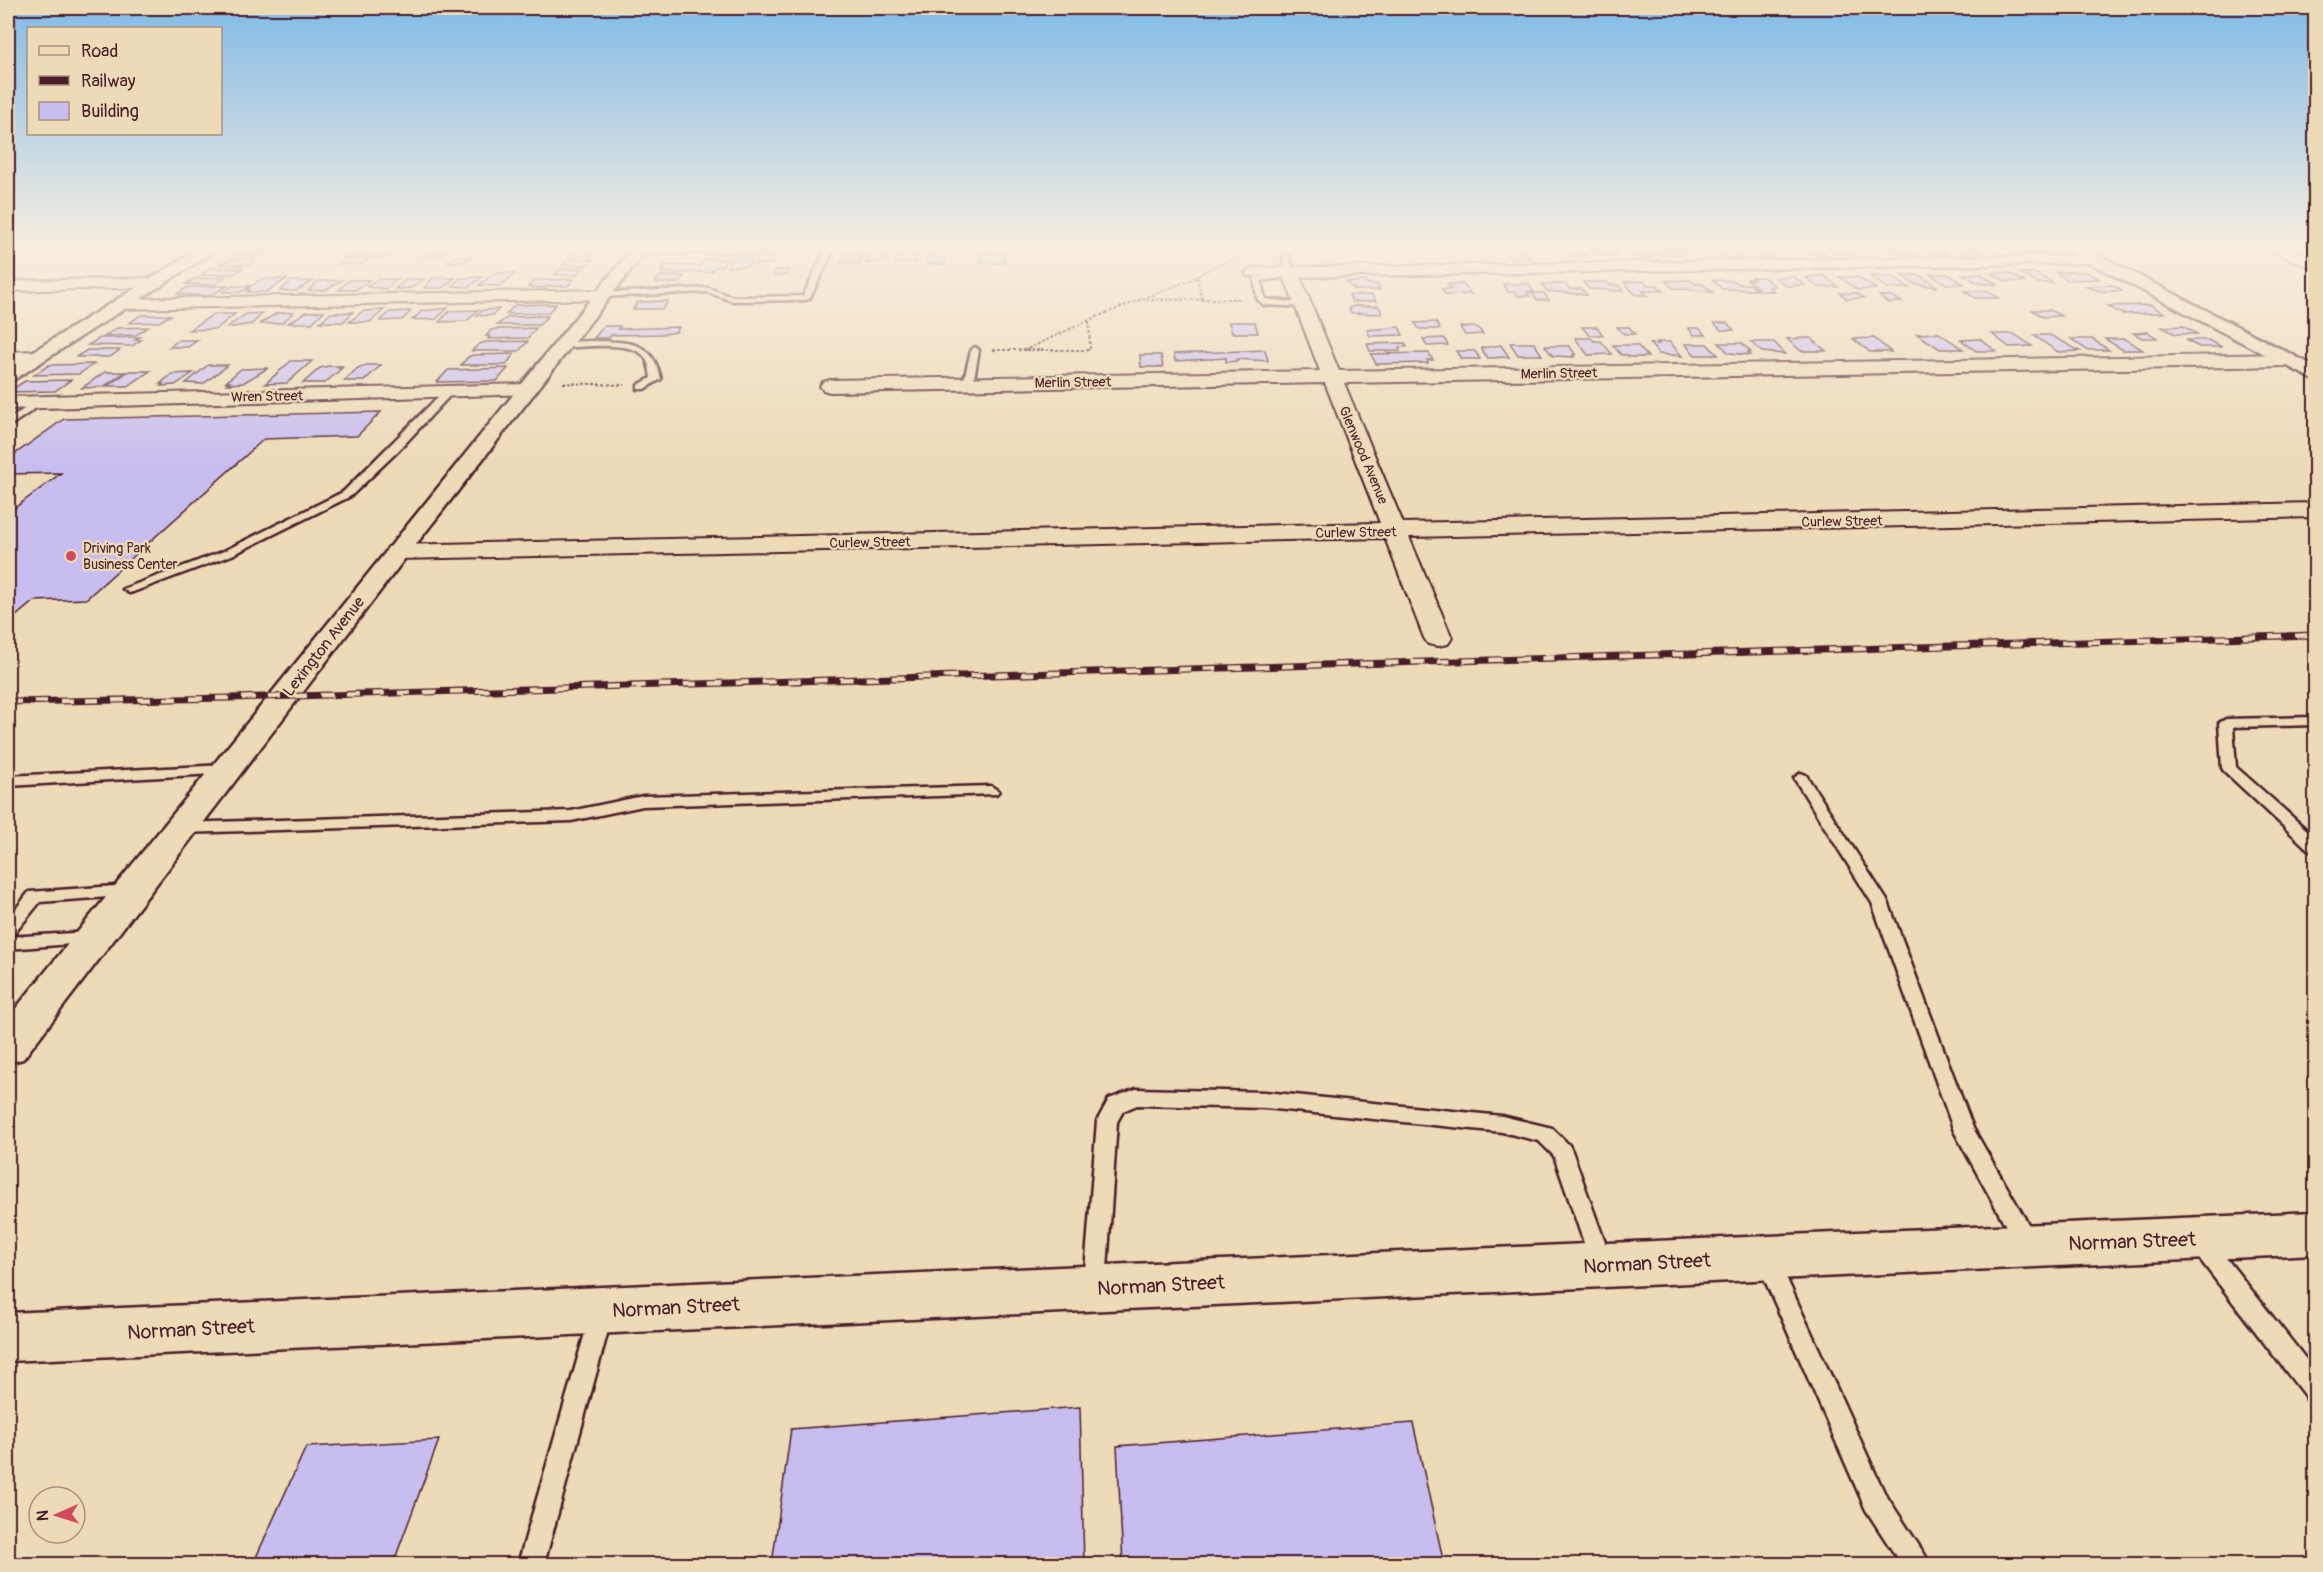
<svg xmlns="http://www.w3.org/2000/svg" width="2323" height="1572" font-family="Pangolin,sans-serif">
<style>
.building{fill:#c8bdef;stroke:#4a1f2b;stroke-width:1.5}
.lines{fill:none;stroke-linecap:round;stroke-linejoin:round}
.service-casing{stroke:#4a1f2b;stroke-width:5}
.minor-casing{stroke:#4a1f2b;stroke-width:4}
.tertiary-casing{stroke:#4a1f2b;stroke-width:5}
.secondary-casing{stroke:#4a1f2b;stroke-width:5}
.path{stroke:#4a1f2b;stroke-width:2;stroke-dasharray:3 2;stroke-linecap:butt}
.service{fill:#eddab7;fill-rule:evenodd}
.minor{fill:#eddab7;fill-rule:evenodd}
.tertiary{fill:#eddab7;fill-rule:evenodd}
.secondary{fill:#eddab7;fill-rule:evenodd}
.rail-casing{stroke:#4a1f2b;stroke-width:7}
.rail{stroke:#eddab7;stroke-width:4.5;stroke-dasharray:13;stroke-linecap:butt}
.poi-dot{fill:#d1495b;stroke:#eddab7;stroke-width:2}
.labels{text-anchor:middle;stroke-width:4.5;stroke-linejoin:round;paint-order:stroke}
.far-street-label{font-size:14px;fill:#4a1f2b;stroke:#eddab7}
.far-poi-label{font-size:14px;fill:#4a1f2b;stroke:#eddab7;text-anchor:start}
.street-label{font-size:16px;fill:#4a1f2b;stroke:#eddab7}
.near-street-label{font-size:20px;fill:#4a1f2b;stroke:#eddab7}
</style>
<rect width="100%" height="100%" fill="#eddab7"/>
<filter id="ink" filterUnits="userSpaceOnUse"><feTurbulence type="fractalNoise" baseFrequency=".0167" numOctaves="2"/><feDisplacementMap in="SourceGraphic" scale="12" xChannelSelector="R" yChannelSelector="G"/><feConvolveMatrix kernelMatrix="1 2 1 2 8 2 1 2 1" color-interpolation-filters="sRGB"/></filter>
<g filter="url(#ink)">
<!-- building -->
<g class="building">
<polygon points="1521,247 1530,258 1509,258 1500,248"/>
<polygon points="1590,247 1610,247 1618,255 1598,255"/>
<polygon points="1679,247 1702,247 1710,254 1686,253"/>
<polygon points="1713,247 1733,249 1743,257 1725,258"/>
<polygon points="1746,247 1762,247 1774,257 1758,257"/>
<polygon points="1798,247 1818,247 1828,255 1807,253"/>
<polygon points="1827,247 1846,247 1857,254 1839,255"/>
<polygon points="1860,247 1879,247 1886,251 1867,252"/>
<polygon points="1887,247 1904,247 1915,253 1899,254"/>
<polygon points="1918,247 1935,247 1947,254 1930,254"/>
<polygon points="1953,247 1971,247 1982,253 1964,254"/>
<polygon points="2016,247 2041,247 2052,252 2026,253"/>
<polygon points="1561,248 1578,248 1586,256 1568,256"/>
<polygon points="1635,248 1645,250 1652,257 1630,257 1622,249"/>
<polygon points="271,249 261,255 232,255 240,250"/>
<polygon points="577,249 600,249 594,255 571,256"/>
<polygon points="1651,249 1675,249 1681,255 1658,255"/>
<polygon points="445,251 439,256 423,257 429,252"/>
<polygon points="352,252 368,252 361,257 344,258"/>
<polygon points="932,252 948,252 945,265 925,263 927,254 932,254"/>
<polygon points="986,252 1005,254 1004,263 980,263 982,254"/>
<polygon points="377,253 393,253 386,258 370,258"/>
<polygon points="885,253 887,255 885,261 866,263 871,254"/>
<polygon points="903,253 917,255 915,263 895,263 898,255"/>
<polygon points="846,254 860,254 859,256 862,255 859,263 840,262"/>
<polygon points="774,255 775,257 772,264 753,264 760,256"/>
<polygon points="453,257 470,257 463,262 447,262"/>
<polygon points="732,257 753,257 748,266 727,267"/>
<polygon points="258,258 249,265 218,264 232,259"/>
<polygon points="344,259 368,259 362,264 337,264"/>
<polygon points="569,259 593,259 587,265 563,265"/>
<polygon points="704,259 727,259 722,266 715,267 711,272 662,273 665,269 661,270 664,265 700,266"/>
<polygon points="211,268 243,268 234,274 201,275"/>
<polygon points="583,268 577,275 554,275 560,269"/>
<polygon points="774,270 789,270 788,275 773,276"/>
<polygon points="2008,272 2025,282 2005,281 1991,273"/>
<polygon points="2055,272 2086,272 2100,279 2068,280"/>
<polygon points="494,273 512,273 515,274 500,286 479,285"/>
<polygon points="1979,273 1998,285 1978,283 1963,274"/>
<polygon points="2020,273 2035,273 2053,283 2037,283"/>
<polygon points="1930,274 1948,274 1964,284 1946,284"/>
<polygon points="1823,275 1838,287 1818,287 1806,278"/>
<polygon points="1901,275 1919,275 1938,287 1914,284"/>
<polygon points="660,276 684,276 679,283 655,283"/>
<polygon points="1793,276 1805,285 1786,286 1776,278"/>
<polygon points="1870,276 1892,276 1909,288 1887,288"/>
<polygon points="225,277 214,285 186,284 194,279"/>
<polygon points="482,277 469,287 452,286 460,278"/>
<polygon points="1752,277 1763,277 1775,286 1769,287 1774,291 1761,291 1747,279 1754,279"/>
<polygon points="1840,277 1858,277 1876,289 1857,290"/>
<polygon points="433,278 455,278 443,288 424,288"/>
<polygon points="261,279 287,279 266,292 247,292 250,290 246,290"/>
<polygon points="377,279 398,279 385,289 367,287"/>
<polygon points="406,279 424,279 411,288 395,289"/>
<polygon points="574,279 568,286 547,286 545,288 528,287 535,280"/>
<polygon points="342,280 326,290 308,291 318,281"/>
<polygon points="349,280 370,280 355,290 339,290"/>
<polygon points="1691,280 1695,284 1702,284 1713,292 1673,288 1665,281"/>
<polygon points="1713,280 1735,281 1739,284 1750,284 1757,290 1722,289"/>
<polygon points="291,281 313,281 296,291 280,291"/>
<polygon points="1366,281 1367,284 1377,284 1380,290 1355,290 1346,282"/>
<polygon points="1644,281 1647,285 1657,285 1663,291 1643,291 1647,295 1636,295 1624,282"/>
<polygon points="1583,282 1606,282 1609,285 1618,285 1623,291 1589,289"/>
<polygon points="1447,284 1463,284 1471,294 1446,295 1442,289 1451,289"/>
<polygon points="1503,284 1529,284 1534,292 1527,292 1530,296 1518,296 1515,292 1508,292"/>
<polygon points="1542,284 1565,284 1570,289 1582,289 1587,295 1547,291"/>
<polygon points="2112,285 2123,291 2100,291 2084,286"/>
<polygon points="227,286 210,296 177,294 188,287"/>
<polygon points="232,286 250,286 241,292 223,292"/>
<polygon points="1964,291 1988,291 1999,298 1975,298"/>
<polygon points="1532,293 1544,293 1549,300 1537,300"/>
<polygon points="1840,293 1856,293 1864,298 1847,299"/>
<polygon points="1349,295 1372,295 1376,301 1352,302"/>
<polygon points="1879,296 1892,296 1902,302 1888,303"/>
<polygon points="668,301 663,309 633,309 638,302"/>
<polygon points="556,304 548,313 506,314 515,305"/>
<polygon points="2151,305 2164,313 2122,314 2108,306"/>
<polygon points="1354,306 1379,306 1382,314 1351,313 1349,308"/>
<polygon points="448,308 436,319 412,320 422,311"/>
<polygon points="499,309 493,315 476,316 482,310"/>
<polygon points="384,310 370,322 349,322 363,311"/>
<polygon points="478,310 467,321 439,322 450,311"/>
<polygon points="2032,310 2050,310 2061,316 2043,317"/>
<polygon points="324,311 312,323 288,323 306,312"/>
<polygon points="411,311 402,320 380,321 390,312"/>
<polygon points="294,312 282,323 259,324 277,313"/>
<polygon points="353,312 343,322 320,322 331,313"/>
<polygon points="263,313 252,324 226,328 246,314"/>
<polygon points="214,314 235,314 216,329 189,330"/>
<polygon points="141,315 171,315 159,322 129,323"/>
<polygon points="548,316 539,325 497,325 508,317"/>
<polygon points="1229,322 1255,322 1258,333 1232,333"/>
<polygon points="1436,322 1440,329 1419,329 1415,323"/>
<polygon points="1714,323 1727,323 1734,330 1721,330"/>
<polygon points="604,326 620,326 618,329 679,327 676,332 665,334 611,335 609,338 594,338"/>
<polygon points="2183,326 2197,334 2175,334 2162,327"/>
<polygon points="148,327 136,335 105,336 117,328"/>
<polygon points="1399,327 1403,335 1370,336 1367,330"/>
<polygon points="1460,327 1477,327 1483,334 1465,335"/>
<polygon points="1582,327 1597,327 1603,335 1589,335"/>
<polygon points="1617,327 1629,327 1635,334 1624,334"/>
<polygon points="536,328 528,338 488,339 490,336 486,336 491,330 497,329"/>
<polygon points="1688,328 1699,328 1706,335 1694,335"/>
<polygon points="2148,332 2157,338 2142,338 2133,333"/>
<polygon points="1939,333 1963,349 1940,349 1917,334"/>
<polygon points="1992,334 2014,334 2032,346 2009,347"/>
<polygon points="2033,335 2050,335 2080,351 2058,352"/>
<polygon points="140,337 135,340 141,340 132,346 88,345 100,338"/>
<polygon points="1444,338 1448,345 1427,346 1423,339"/>
<polygon points="1575,338 1591,338 1594,341 1601,341 1612,354 1588,355"/>
<polygon points="1811,338 1826,351 1801,351 1787,339"/>
<polygon points="1874,338 1891,352 1870,352 1853,339"/>
<polygon points="1980,339 1996,351 1976,351 1961,340"/>
<polygon points="2071,339 2092,339 2109,350 2087,350"/>
<polygon points="2105,339 2125,339 2143,350 2123,350"/>
<polygon points="179,340 198,340 188,347 169,347"/>
<polygon points="2186,340 2208,340 2222,347 2199,347"/>
<polygon points="528,341 519,351 472,351 479,344 486,342"/>
<polygon points="1657,342 1670,342 1682,356 1659,354 1650,344 1659,344"/>
<polygon points="1751,342 1774,342 1785,354 1762,352"/>
<polygon points="1405,343 1407,347 1399,347 1400,351 1370,351 1367,344"/>
<polygon points="1510,343 1534,343 1542,355 1518,355"/>
<polygon points="1719,343 1742,343 1751,352 1748,352 1751,355 1729,353"/>
<polygon points="1685,344 1707,344 1718,355 1695,355"/>
<polygon points="1501,345 1509,357 1487,358 1481,348"/>
<polygon points="1613,345 1637,345 1648,357 1629,357 1627,355 1621,355"/>
<polygon points="1545,346 1569,346 1576,355 1573,355 1574,357 1553,356"/>
<polygon points="87,350 120,350 110,357 76,357"/>
<polygon points="1265,350 1268,361 1237,359 1237,361 1226,362 1226,358 1175,361 1174,354"/>
<polygon points="1456,351 1475,351 1480,359 1461,359"/>
<polygon points="1429,353 1433,360 1427,360 1428,363 1376,364 1371,354"/>
<polygon points="514,354 506,365 461,365 468,357 473,355"/>
<polygon points="1140,355 1161,355 1163,367 1141,367"/>
<polygon points="291,361 312,361 287,383 265,384"/>
<polygon points="94,364 79,374 34,375 49,365"/>
<polygon points="208,365 228,365 203,384 186,383"/>
<polygon points="367,365 381,365 364,381 344,381 358,368"/>
<polygon points="329,366 342,366 339,368 342,368 325,383 303,383 320,368"/>
<polygon points="268,368 243,383 227,384 230,382 226,382 241,369"/>
<polygon points="508,368 497,381 437,382 448,370"/>
<polygon points="129,371 150,371 128,386 107,386"/>
<polygon points="105,372 125,372 103,387 82,388"/>
<polygon points="193,373 175,385 161,386 163,384 160,384 172,374"/>
<polygon points="71,380 55,391 8,392 25,381"/>
<polygon points="381,412 357,436 264,439 86,599 34,601 16,616 8,616 8,513 61,473 8,474 8,459 64,419"/>
<polygon points="1080,1407 1084,1564 772,1564 791,1429"/>
<polygon points="1413,1423 1444,1564 1123,1564 1117,1446"/>
<polygon points="439,1440 393,1564 253,1564 306,1447"/>
</g>
<g class="lines">
<defs>
<g id="service">
<polygon points="827,247 835,247 810,298 806,300 732,301 707,292 602,297 598,295 602,293 708,288 733,297 803,296"/>
<polygon points="1282,254 1289,256 1295,276 1261,281 1265,299 1302,303 1306,305 1305,307 1264,305 1257,299 1254,277 1287,274"/>
<path d="M593,341C628,342 653,340 661,379L644,389H638V385L651,378C650,371 649,361 643,355C628,341 582,347 562,348L558,345L562,342Z"/>
<polygon points="975,347 979,350 973,384 968,387 963,384 971,350"/>
<polygon points="445,390 453,392 398,451 351,496 232,555 133,592 129,593 123,589 224,551 343,492"/>
<polygon points="37,400 45,402 8,427 8,420"/>
<polygon points="2316,717 2316,725 2233,727 2236,767 2316,838 2316,852 2310,851 2224,771 2222,768 2219,723 2226,719"/>
<polygon points="225,765 232,770 230,773 8,786 8,776"/>
<polygon points="1801,773 1806,775 1888,902 1973,1128 2035,1236 2038,1243 2035,1250 2027,1253 2019,1250 1954,1131 1872,903 1794,778"/>
<polygon points="991,786 999,791 996,794 643,806 571,821 180,833 172,828 180,823 571,811 643,796"/>
<polygon points="130,885 136,887 138,891 136,895 40,902 14,934 8,936 8,919 29,892"/>
<polygon points="90,932 96,934 99,938 96,942 8,949 8,937"/>
<polygon points="1136,1089 1265,1092 1502,1116 1552,1128 1569,1145 1572,1151 1612,1262 1609,1269 1601,1272 1593,1269 1554,1156 1539,1141 1502,1132 1265,1108 1137,1105 1123,1111 1117,1122 1106,1284 1103,1291 1095,1294 1087,1291 1084,1284 1097,1121 1109,1099"/>
<polygon points="2200,1232 2208,1235 2316,1372 2316,1404 2308,1400 2192,1249 2189,1242 2192,1235"/>
<polygon points="1767,1250 1775,1253 1884,1492 1925,1555 1929,1564 1901,1564 1866,1510 1756,1260 1759,1253"/>
<polygon points="601,1305 609,1308 612,1316 544,1564 518,1564 590,1316 593,1308"/>
</g>
<g id="minor">
<polygon points="634,247 772,247 764,252 640,254 634,252 632,249"/>
<polygon points="2266,247 2287,247 2316,259 2316,270 2269,250"/>
<polygon points="2097,255 2103,257 2105,260 2103,263 1300,277 1339,371 2288,354 2295,356 2297,360 2295,364 2288,366 1344,383 1403,523 2316,503 2316,517 1409,537 1452,638 1448,644 1438,646 1428,644 1424,638 1385,538 397,559 388,557 385,552 388,547 397,545 1380,523 1325,383 830,392 823,390 820,386 823,382 830,380 1320,371 1284,277 1247,276 1245,273 1253,268"/>
<polygon points="155,278 161,279 163,283 161,287 8,291 8,281"/>
<polygon points="602,290 608,291 610,295 608,299 122,309 116,308 113,304 116,300 122,299"/>
<polygon points="36,351 43,353 45,357 43,361 8,364 8,352"/>
<polygon points="527,384 534,386 537,390 534,394 8,409 8,397"/>
</g>
<g id="tertiary">
<polygon points="202,247 221,247 15,379 8,381 8,367"/>
<polygon points="2063,247 2083,247 2316,367 2316,381 2065,250"/>
<polygon points="2316,1212 2316,1254 8,1361 8,1313"/>
</g>
<polygon id="secondary" points="633,247 649,247 406,557 23,1059 8,1063 8,1018"/>
</defs>
<!-- service casing -->
<use href="#service" class="service-casing"/>
<!-- minor casing -->
<use href="#minor" class="minor-casing"/>
<!-- tertiary casing -->
<use href="#tertiary" class="tertiary-casing"/>
<!-- secondary casing -->
<use href="#secondary" class="secondary-casing"/>
<!-- path -->
<g class="path">
<polyline points="1197,277 1202,299"/>
<polyline points="1146,300 1240,299"/>
<polyline points="993,350 1025,350 1096,317 1193,279 1211,268 1236,258"/>
<polyline points="1026,350 1090,350 1089,320"/>
<polyline points="563,383 624,385"/>
</g>
<!-- service -->
<use href="#service" class="service"/>
<!-- minor -->
<use href="#minor" class="minor"/>
<!-- tertiary -->
<use href="#tertiary" class="tertiary"/>
<!-- secondary -->
<use href="#secondary" class="secondary"/>
<defs>
<polyline id="rail" points="8,702 231,698 2316,635"/>
</defs>
<!-- rail casing -->
<use href="#rail" class="rail-casing"/>
<!-- rail -->
<use href="#rail" class="rail"/>
</g>
</g>
<!-- sky -->
<linearGradient id="sky" x2="0" y2="1"><stop stop-color="#81bbe8"/><stop offset="0.53" stop-color="#f7eedf"/><stop offset="1" stop-color="#f7eedf" stop-opacity="0"/></linearGradient>
<rect width="2323" height="467" fill="url(#sky)"/>
<!-- markers -->
<circle class="poi-dot" cx="71" cy="556" r="6"/>
<g class="labels">
<!-- far-street labels -->
<g class="far-street-label">
<text transform="translate(1559 373) rotate(-1)" y="5">Merlin Street</text>
<text transform="translate(1073 382) rotate(-1)" y="5">Merlin Street</text>
<text transform="translate(267 396) rotate(-1)" y="5">Wren Street</text>
<text transform="translate(1364 455) rotate(67)" y="5">Glenwood Avenue</text>
<text transform="translate(1842 521) rotate(-1)" y="5">Curlew Street</text>
<text transform="translate(1356 532) rotate(-1)" y="5">Curlew Street</text>
<text transform="translate(870 542) rotate(-1)" y="5">Curlew Street</text>
</g>
<!-- far-poi labels -->
<g class="far-poi-label">
<text x="83" y="553">Driving Park<tspan x="83" dy="16">Business Center</tspan></text>
</g>
<!-- street labels -->
<g class="street-label">
<text transform="translate(323 646) rotate(-52)" y="6">Lexington Avenue</text>
</g>
<!-- near-street labels -->
<g class="near-street-label">
<text transform="translate(2132 1241) rotate(-2)" y="7">Norman Street</text>
<text transform="translate(1647 1263) rotate(-3)" y="7">Norman Street</text>
<text transform="translate(1161 1285) rotate(-3)" y="7">Norman Street</text>
<text transform="translate(676 1307) rotate(-3)" y="7">Norman Street</text>
<text transform="translate(191 1329) rotate(-3)" y="7">Norman Street</text>
</g>
</g>
<!-- margin -->
<rect width="2323" height="1572" fill="none" stroke="#eddab7" stroke-width="30"/>
<rect x="15" y="15" width="2293" height="1542" fill="none" stroke="#4a1f2b" stroke-width="2" filter="url(#ink)"/>
<!-- legend -->
<rect x="27" y="27" width="195" height="108" fill="#eddab7" stroke="#ac8f7f" stroke-width="1.5"/>
<rect x="39" y="46" width="30" height="9" fill="#eddab7" stroke="#ac8f7f" stroke-width="1.5"/>
<text x="81" y="57" font-size="18" fill="#4a1f2b">Road</text>
<rect x="39" y="76" width="30" height="9" fill="#4a1f2b" stroke="#ac8f7f" stroke-width="1.5"/>
<text x="81" y="87" font-size="18" fill="#4a1f2b">Railway</text>
<rect x="39" y="102" width="30" height="18" fill="#c8bdef" stroke="#ac8f7f" stroke-width="1.5"/>
<text x="81" y="117" font-size="18" fill="#4a1f2b">Building</text>
<!-- north arrow -->
<g transform="translate(57 1515) rotate(267)"><circle r="28" fill="#eddab7" stroke="#ac8f7f" stroke-width="1.5"/>
<path d="M0-4.5L10 22L0 15L-10 22Z" fill="#d1495b"/>
<text y="-9" font-size="16" font-weight="bold" text-anchor="middle" fill="#4a1f2b">N</text>
</g>
</svg>
